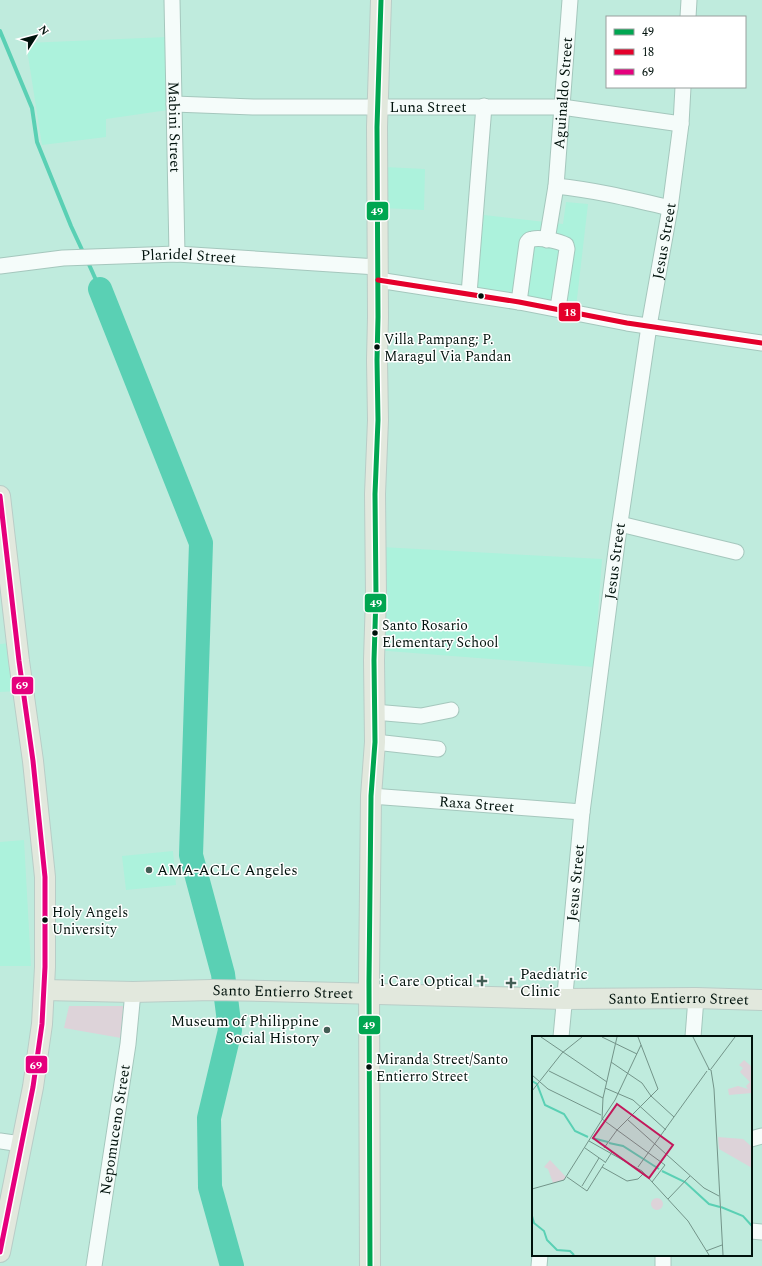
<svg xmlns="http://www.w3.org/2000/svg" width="762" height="1266" font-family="Spectral,serif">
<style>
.built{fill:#acf2dc}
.green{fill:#ddd3d9}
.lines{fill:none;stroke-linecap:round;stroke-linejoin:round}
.stream{stroke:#5ad0b4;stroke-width:4}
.river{stroke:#5ad0b4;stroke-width:24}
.minor-casing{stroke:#a5c7bd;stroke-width:17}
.major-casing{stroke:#b9cdc7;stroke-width:22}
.minor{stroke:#f5fcfa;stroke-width:15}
.major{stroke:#e2e8dd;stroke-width:20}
.bus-1-casing{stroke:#fff;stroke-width:8}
.bus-2-casing{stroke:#fff;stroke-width:8}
.bus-3-casing{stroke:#fff;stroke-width:8}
.bus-1{stroke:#00a651;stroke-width:5}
.bus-2{stroke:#e4002b;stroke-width:5}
.bus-3{stroke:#e5007d;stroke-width:5}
.bus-dot{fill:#00120c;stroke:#fff;stroke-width:1.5}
.poi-dot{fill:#435e55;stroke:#fff;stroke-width:1.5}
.labels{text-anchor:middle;stroke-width:3;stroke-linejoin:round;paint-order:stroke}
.bus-label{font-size:14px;fill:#00120c;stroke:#fff;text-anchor:start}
.street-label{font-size:15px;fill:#00120c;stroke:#fff}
.poi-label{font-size:15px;fill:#00120c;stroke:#fff;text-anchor:start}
.inset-river{fill:none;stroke:#5ad0b4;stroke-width:2}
.inset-road{fill:none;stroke:#739489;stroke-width:1}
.view{fill:#c2185b;fill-opacity:0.15;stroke:#c2185b;stroke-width:2}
.inset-edge{fill:none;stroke:#00120c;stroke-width:2}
.line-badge{stroke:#fff;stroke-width:1.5}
.badge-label{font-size:11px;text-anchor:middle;font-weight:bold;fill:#fff}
</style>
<rect width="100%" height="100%" fill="#bfebdd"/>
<!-- built -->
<g class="built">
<polygon points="167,37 168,110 106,119 106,137 42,145 26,43"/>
<polygon points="385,167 425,169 424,210 383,208"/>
<polygon points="566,202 588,204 576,307 475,291 484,215 563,224"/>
<polygon points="381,547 602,559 594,667 375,650"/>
<polygon points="12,643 17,691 0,692 0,644"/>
<polygon points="24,840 31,966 0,966 0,842"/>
<polygon points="173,851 176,885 126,890 122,856"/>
</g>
<!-- green -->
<polygon class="green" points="69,1006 125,1006 121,1038 64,1028"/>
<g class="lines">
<!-- stream -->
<g class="stream">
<polyline points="0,31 32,108 37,142 71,226 84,254"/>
<polyline points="87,260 100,289"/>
</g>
<!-- river -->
<polyline class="river" points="100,289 201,543 191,855 223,974 230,1030 209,1118 210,1187 232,1266"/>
<defs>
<g id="minor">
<path id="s1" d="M172,0L177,254"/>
<polyline points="688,17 689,0"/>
<path id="s2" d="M174,104L253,107H562L681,124"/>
<path d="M556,186C595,190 632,199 670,208"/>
<path id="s3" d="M547,240L556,186L570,0"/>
<path id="s4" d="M0,266L63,258L177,254L377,267"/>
<polyline points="378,280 519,302 627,323 762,343"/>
<polyline points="469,294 484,106"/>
<path d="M519,302L527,243C529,240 529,239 533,239C540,237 559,241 566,245L567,249L558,308"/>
<polyline points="620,524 736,552"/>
<polyline points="374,712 421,716 451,710"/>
<polyline points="375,742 438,749"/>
<path id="s5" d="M371,796L582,812"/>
<path id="s6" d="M561,1037L582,812L595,713L617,543L649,326L670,208L681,124L683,87"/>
<polyline points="693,1037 696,998"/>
<polyline points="751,1139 762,1136"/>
<polyline points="0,1141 21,1144"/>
<polyline points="751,1231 762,1232"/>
<path id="s7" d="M94,1266L128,1044L133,992"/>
<polyline points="539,1266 540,1255"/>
<polyline points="663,1266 663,1255"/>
</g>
<g id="major">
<polyline points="0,496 19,661 33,761 45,877 45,967 42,1024 33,1087 0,1252"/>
<path id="s8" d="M44,990L133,992L212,990L265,991L565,999L696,998L762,1000"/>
<polyline points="370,1266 369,981 371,796 375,742 374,660 376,596 375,494 378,420 377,360 378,317 377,127 381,0"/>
</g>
</defs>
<!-- minor casing -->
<use href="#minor" class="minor-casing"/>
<!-- major casing -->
<use href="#major" class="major-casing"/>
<!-- minor -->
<use href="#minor" class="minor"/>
<!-- major -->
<use href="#major" class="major"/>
<defs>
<polyline id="bus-1" points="370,1266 369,981 371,796 375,742 374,660 376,596 375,494 378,420 377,360 378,317 377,127 381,0"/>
<polyline id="bus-2" points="378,280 519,302 627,323 762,343"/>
<polyline id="bus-3" points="0,496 19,661 33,761 45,877 45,967 42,1024 33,1087 0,1252"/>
</defs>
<!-- bus-1 casing -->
<use href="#bus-1" class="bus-1-casing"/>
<!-- bus-2 casing -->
<use href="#bus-2" class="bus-2-casing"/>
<!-- bus-3 casing -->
<use href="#bus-3" class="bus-3-casing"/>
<!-- bus-1 -->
<use href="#bus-1" class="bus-1"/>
<!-- bus-2 -->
<use href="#bus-2" class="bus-2"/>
<!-- bus-3 -->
<use href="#bus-3" class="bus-3"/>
</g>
<!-- markers -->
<g class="bus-dot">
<circle cx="481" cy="296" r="3.5"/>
<circle cx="377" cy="347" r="3.5"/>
<circle cx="375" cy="633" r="3.5"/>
<circle cx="45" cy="920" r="3.5"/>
<circle cx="369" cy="1067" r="3.5"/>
</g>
<g class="poi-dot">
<circle cx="149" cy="870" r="4"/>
<path d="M480 975h4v4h4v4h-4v4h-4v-4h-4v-4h4z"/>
<path d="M509 977h4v4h4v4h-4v4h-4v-4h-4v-4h4z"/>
<circle cx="327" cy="1030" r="4"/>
</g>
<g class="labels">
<!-- bus labels -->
<g class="bus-label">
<text x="384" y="344">Villa Pampang; P.<tspan x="384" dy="17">Maragul Via Pandan</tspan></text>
<text x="382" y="630">Santo Rosario<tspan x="382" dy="17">Elementary School</tspan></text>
<text x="52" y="917">Holy Angels<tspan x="52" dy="17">University</tspan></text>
<text x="376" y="1064">Miranda Street/Santo<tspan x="376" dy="17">Entierro Street</tspan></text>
</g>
<!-- street labels -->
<g class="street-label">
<text dy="5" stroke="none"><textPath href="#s3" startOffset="148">Aguinaldo Street</textPath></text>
<text dy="5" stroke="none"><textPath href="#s2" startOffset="254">Luna Street</textPath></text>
<text dy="5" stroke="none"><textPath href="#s1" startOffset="127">Mabini Street</textPath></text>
<text dy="5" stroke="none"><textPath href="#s6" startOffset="803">Jesus Street</textPath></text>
<text dy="5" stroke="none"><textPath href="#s4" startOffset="189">Plaridel Street</textPath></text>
<text dy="5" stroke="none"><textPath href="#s6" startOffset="479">Jesus Street</textPath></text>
<text dy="5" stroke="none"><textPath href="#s5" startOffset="106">Raxa Street</textPath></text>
<text dy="5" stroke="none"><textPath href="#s6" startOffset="155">Jesus Street</textPath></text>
<text dy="5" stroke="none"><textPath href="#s8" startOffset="239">Santo Entierro Street</textPath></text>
<text dy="5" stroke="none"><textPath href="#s8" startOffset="635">Santo Entierro Street</textPath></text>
<text dy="5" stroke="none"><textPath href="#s7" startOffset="138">Nepomuceno Street</textPath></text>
</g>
<!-- poi labels -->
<g class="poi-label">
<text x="157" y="875">AMA-ACLC Angeles</text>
<text x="520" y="979">Paediatric<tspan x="520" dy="17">Clinic</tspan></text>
<text x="473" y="986" text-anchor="end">i Care Optical</text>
<text x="319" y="1026" text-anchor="end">Museum of Philippine<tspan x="319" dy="17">Social History</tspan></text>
</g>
</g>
<!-- overview -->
<g transform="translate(532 1036)">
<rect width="220" height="220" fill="#bfebdd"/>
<path d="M212,24L220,31V57L197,59L196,53L206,50L216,53L214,50L218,46L208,36L211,32L207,29ZM186,101L211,103L220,111V132L187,113ZM18,124L34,141L32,144L21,147L16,133L12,131ZM119 168a6 6 0 1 1 12 0a6 6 0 1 1-12 0Z" fill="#ddd3d9"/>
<path class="inset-river" d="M0,45L5,48L13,69L32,78L43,95L56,101M60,102L76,106M77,107L91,110L127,133M130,135L153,146L177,168L188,171M189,171L211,180L220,190M0,180L2,187L12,195L15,204L25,214L38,215L42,219"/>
<path class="inset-road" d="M9,1L75,46M70,1L105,18M161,1L177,33M79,26L110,47L119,60L142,81M176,33L179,34L182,53L191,219M179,33L203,1M17,35L71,62M0,39L16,53L69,79M73,52L101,64L134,94M0,55L30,17L50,1M71,82L83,64L109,9M70,83L133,129L120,146M70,83L71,62L85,1M96,84L172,152L187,160M85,94L126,53L106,1M57,105L110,135L156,185L177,219M53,112L73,126M72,112L85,94M73,127L80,116M70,131L95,145L106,143L112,137M106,131L175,35M35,141L55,155L72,128M50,150L67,122M0,153L32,144L71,82M136,163L158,140M174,215L190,209"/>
<path class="view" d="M85,68L141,109L117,142L61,102Z"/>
<rect width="220" height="220" class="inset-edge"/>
</g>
<g class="line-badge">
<rect x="366" y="201" width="23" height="20" rx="4" fill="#00a651"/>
<rect x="558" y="302" width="23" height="20" rx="4" fill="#e4002b"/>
<rect x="364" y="593" width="23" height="20" rx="4" fill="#00a651"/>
<rect x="11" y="676" width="23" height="19" rx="4" fill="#e5007d"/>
<rect x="358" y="1015" width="23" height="20" rx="4" fill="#00a651"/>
<rect x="25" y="1055" width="23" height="19" rx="4" fill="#e5007d"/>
</g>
<g class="badge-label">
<text x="377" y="215">49</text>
<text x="570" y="316">18</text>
<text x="376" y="607">49</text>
<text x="22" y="689">69</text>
<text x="369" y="1029">49</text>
<text x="36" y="1069">69</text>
</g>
<!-- legend -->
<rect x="606" y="16" width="140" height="72" fill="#ffffff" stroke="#99a09e"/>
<rect x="614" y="29" width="20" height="6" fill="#00a651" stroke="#99a09e"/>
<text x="642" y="36" font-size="12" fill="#00120c">49</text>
<rect x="614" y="49" width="20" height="6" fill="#e4002b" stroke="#99a09e"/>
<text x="642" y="56" font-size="12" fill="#00120c">18</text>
<rect x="614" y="69" width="20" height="6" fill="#e5007d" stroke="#99a09e"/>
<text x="642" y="76" font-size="12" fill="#00120c">69</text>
<!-- north arrow -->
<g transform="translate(36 36) rotate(54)" stroke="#ffffff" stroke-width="3" paint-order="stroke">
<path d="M0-3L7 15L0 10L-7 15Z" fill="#00120c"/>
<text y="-6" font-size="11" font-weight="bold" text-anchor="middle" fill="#00120c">N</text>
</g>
</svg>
